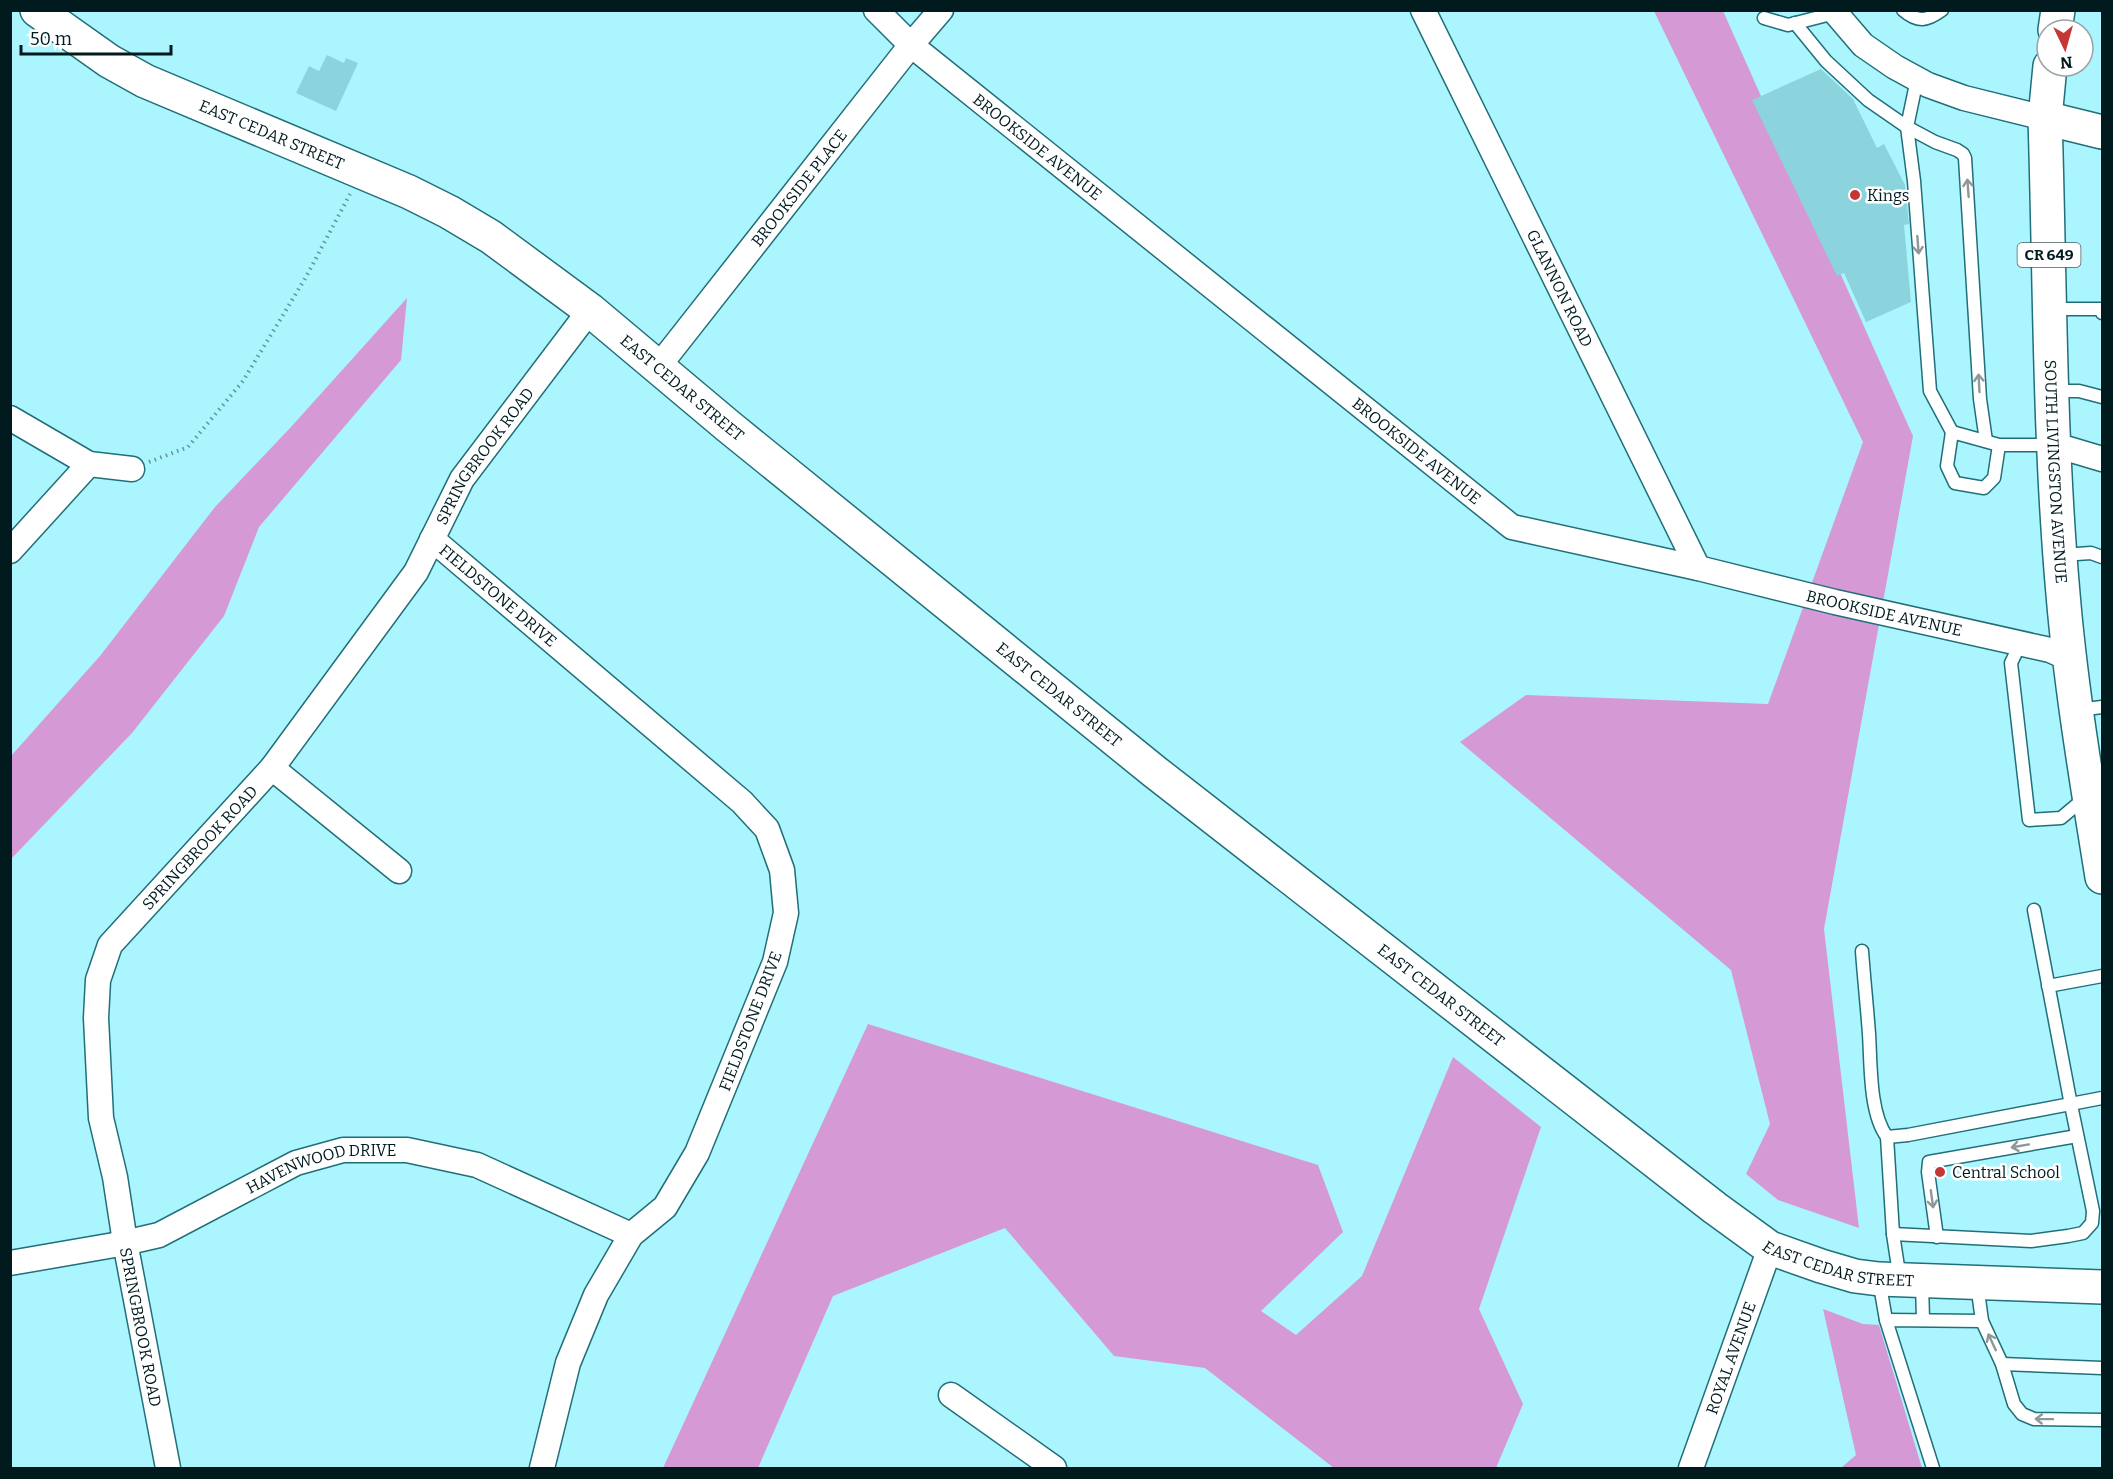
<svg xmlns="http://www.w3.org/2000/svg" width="2113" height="1479" font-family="Bitter,serif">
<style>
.forest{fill:#d599d6}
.building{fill:#8bd4de}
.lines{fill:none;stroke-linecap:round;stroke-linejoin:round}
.lane-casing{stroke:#216f78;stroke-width:15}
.street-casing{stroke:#216f78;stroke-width:27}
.secondary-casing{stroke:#216f78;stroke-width:36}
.primary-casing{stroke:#216f78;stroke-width:36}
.path{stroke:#61969d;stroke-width:4;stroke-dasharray:1.5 4.5;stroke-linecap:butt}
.lane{stroke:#fff;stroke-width:12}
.street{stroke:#fff;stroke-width:24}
.secondary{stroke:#fff;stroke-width:33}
.primary{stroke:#fff;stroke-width:33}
.oneway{stroke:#8c989a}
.poi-dot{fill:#c53734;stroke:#fff;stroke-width:2}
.labels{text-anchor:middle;stroke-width:5;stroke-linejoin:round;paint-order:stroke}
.shield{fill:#fff;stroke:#4c5f62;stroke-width:1.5}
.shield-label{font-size:15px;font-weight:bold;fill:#001a1e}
.street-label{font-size:16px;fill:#001a1e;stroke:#fff}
.poi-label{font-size:16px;fill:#001a1e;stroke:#fff;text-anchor:start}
</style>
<rect width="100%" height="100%" fill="#abf5ff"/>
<!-- forest -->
<g class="forest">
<polygon points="1654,11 1723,11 1913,436 1824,929 1859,1228 1778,1200 1746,1174 1770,1124 1731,970 1460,742 1526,695 1768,704 1863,442"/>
<polygon points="407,298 401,360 259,527 224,616 132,733 11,859 11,756 100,656 215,507 291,427"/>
<polygon points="868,1024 1318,1165 1343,1232 1261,1311 1296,1335 1362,1276 1453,1057 1541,1127 1479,1309 1523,1404 1496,1468 1334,1468 1205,1368 1114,1356 1005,1228 833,1296 758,1468 663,1468"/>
<polygon points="1823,1309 1863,1324 1879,1325 1922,1468 1841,1468 1856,1455"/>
</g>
<!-- building -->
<g class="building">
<polygon points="327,55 344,63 346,58 358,63 336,111 296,93 309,66 319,71"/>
<polygon points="1821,69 1853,99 1877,148 1884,144 1905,185 1909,224 1904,225 1911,302 1866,322 1844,273 1837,276 1752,100"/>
</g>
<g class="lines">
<defs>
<g id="lane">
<path d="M1903,10C1918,23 1927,21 1942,10"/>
<polyline points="1764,18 1788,25 1835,13"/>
<polyline points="1795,23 1826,61 1868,100 1907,127 1917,79"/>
<polyline points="2051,309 2102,309 2102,313"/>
<polyline points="2053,391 2079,391 2102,397"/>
<polyline points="1952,432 1930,391 1914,181 1907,127 1935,142 1957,150 1963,154 1965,158 1980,399 1986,441"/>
<polyline points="1999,445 1994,478 1984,488 1955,483 1947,466 1952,432 1999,445 2054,445"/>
<polyline points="2062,555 2091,553 2102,557"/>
<polyline points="2020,644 2011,663 2029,820 2061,818 2086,797"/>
<polyline points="2077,710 2102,707"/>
<path d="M1862,951C1864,979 1867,1006 1869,1034C1871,1063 1869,1113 1887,1137L1893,1234L1900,1280"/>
<polyline points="2048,986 2102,976"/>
<polyline points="1887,1137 1908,1135 2102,1098"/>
<polyline points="1893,1234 2031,1241 2068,1236 2083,1233 2092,1223 2093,1211 2071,1105 2034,910"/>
<polyline points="1937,1237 1928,1172 1929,1162 2077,1136"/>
<polyline points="1879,1280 1886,1320"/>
<polyline points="1922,1283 1923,1320"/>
<polyline points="1977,1284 1982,1321 2002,1364 2014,1404 2022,1414 2034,1419 2102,1420"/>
<polyline points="2002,1364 2102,1368"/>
<polyline points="1933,1468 1886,1320 1982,1321"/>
</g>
<g id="street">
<path id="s1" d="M876,10L911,45L1512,527L1698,568L1835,602L2050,650L2070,659"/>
<path id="s2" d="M1423,10L1698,568"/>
<polyline points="1833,10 1863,45 1895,67 1928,85 1964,98 2045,118"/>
<path id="s3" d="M658,367L911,45L941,10"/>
<polyline points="10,418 89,464 132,469"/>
<polyline points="2055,445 2102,459"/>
<path id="s4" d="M432,539L742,802L767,829L782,870L786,913L775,962L697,1153L665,1207L631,1235L596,1295L568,1363L542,1468"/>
<polyline points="10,551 89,464"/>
<polyline points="272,768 399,871"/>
<path id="s5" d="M10,1263L120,1244L159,1235L296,1163L343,1150H407L477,1165L631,1235"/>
<polyline points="951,1395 1054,1468"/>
<path id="s6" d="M168,1468L125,1242L115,1177L101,1118L96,1018L98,980L110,945L272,768L416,572L462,479L590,310"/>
<path id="s7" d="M1691,1468L1770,1248"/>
</g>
<g id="secondary">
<path id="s8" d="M37,10L109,61L145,81L409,192L449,212L491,237L590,310L728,426L1155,772L1715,1208L1770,1248L1821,1266L1855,1276L1879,1279L2102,1287"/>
<polyline points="2045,118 2102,132"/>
</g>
<g id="primary">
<polyline points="2055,30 2058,10"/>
<path id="s9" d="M2050,66L2045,118C2050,276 2049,436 2063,594C2071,689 2087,783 2102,877"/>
</g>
</defs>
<!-- lane casing -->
<use href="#lane" class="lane-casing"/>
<!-- street casing -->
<use href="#street" class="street-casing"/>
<!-- secondary casing -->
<use href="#secondary" class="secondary-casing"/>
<!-- primary casing -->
<use href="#primary" class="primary-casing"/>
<!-- path -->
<polyline class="path" points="149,462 188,447 243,381 306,277 350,194"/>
<!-- lane -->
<use href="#lane" class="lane"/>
<!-- street -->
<use href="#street" class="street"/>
<!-- secondary -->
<use href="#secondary" class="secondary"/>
<!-- primary -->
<use href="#primary" class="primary"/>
</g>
<!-- one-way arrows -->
<defs><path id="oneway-shaft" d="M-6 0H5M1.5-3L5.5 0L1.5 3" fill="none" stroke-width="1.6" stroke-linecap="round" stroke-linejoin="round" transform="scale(1.5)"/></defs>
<g class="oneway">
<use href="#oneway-shaft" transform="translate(1968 188) rotate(-94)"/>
<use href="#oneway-shaft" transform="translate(1918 245) rotate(86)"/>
<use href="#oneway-shaft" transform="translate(1979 383) rotate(-93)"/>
<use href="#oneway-shaft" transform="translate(2020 1146) rotate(170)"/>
<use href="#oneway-shaft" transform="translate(1932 1199) rotate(82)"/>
<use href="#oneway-shaft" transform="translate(1992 1342) rotate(-115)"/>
<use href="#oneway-shaft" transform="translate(2044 1419) rotate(-179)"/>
</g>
<!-- markers -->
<g class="poi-dot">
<circle cx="1855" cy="195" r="6"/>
<circle cx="1940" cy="1172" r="6"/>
</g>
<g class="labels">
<!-- shield labels -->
<rect class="shield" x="2017.5" y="243" width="63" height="24" rx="4.5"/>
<g class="shield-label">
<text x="2049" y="260">CR 649</text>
</g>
<!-- street labels -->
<g class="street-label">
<text dy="6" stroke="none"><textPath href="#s8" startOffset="267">EAST CEDAR STREET</textPath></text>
<text dy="6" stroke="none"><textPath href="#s1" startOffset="212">BROOKSIDE AVENUE</textPath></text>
<text dy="6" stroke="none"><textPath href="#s3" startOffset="228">BROOKSIDE PLACE</textPath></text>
<text dy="6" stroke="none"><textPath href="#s2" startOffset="310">GLANNON ROAD</textPath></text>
<text dy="6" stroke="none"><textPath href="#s8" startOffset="753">EAST CEDAR STREET</textPath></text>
<text dy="6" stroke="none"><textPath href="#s1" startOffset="698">BROOKSIDE AVENUE</textPath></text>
<text dy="6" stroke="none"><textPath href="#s6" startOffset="1150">SPRINGBROOK ROAD</textPath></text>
<text dy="6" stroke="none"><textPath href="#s9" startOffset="406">SOUTH LIVINGSTON AVENUE</textPath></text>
<text dy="6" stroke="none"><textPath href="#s4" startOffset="87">FIELDSTONE DRIVE</textPath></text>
<text dy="6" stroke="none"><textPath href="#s1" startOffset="1202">BROOKSIDE AVENUE</textPath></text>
<text dy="6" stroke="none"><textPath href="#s8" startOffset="1239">EAST CEDAR STREET</textPath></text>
<text dy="6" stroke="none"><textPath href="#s6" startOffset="664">SPRINGBROOK ROAD</textPath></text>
<text dy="6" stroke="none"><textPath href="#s8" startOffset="1725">EAST CEDAR STREET</textPath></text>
<text transform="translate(750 1021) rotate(-69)" y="6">FIELDSTONE DRIVE</text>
<text dy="6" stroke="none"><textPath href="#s5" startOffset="330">HAVENWOOD DRIVE</textPath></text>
<text dy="6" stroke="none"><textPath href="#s8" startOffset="2211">EAST CEDAR STREET</textPath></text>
<text transform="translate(141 1327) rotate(79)" y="6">SPRINGBROOK ROAD</text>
<text dy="6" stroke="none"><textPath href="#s7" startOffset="117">ROYAL AVENUE</textPath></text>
</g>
<!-- poi labels -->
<g class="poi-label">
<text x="1867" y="201">Kings</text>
<text x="1952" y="1178">Central School</text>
</g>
</g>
<!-- border -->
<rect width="2113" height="1479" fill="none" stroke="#001a1e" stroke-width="24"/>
<!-- north arrow -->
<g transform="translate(2065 48) rotate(175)"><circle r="28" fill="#ffffff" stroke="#99a3a5" stroke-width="1.5"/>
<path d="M0-4.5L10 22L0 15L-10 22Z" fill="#c53734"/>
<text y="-9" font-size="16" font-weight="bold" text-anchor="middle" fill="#001a1e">N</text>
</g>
<!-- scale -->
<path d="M21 45v9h150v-9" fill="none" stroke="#001a1e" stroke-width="3"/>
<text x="30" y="45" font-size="18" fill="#001a1e" stroke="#ffffff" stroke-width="4.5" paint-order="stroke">50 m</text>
</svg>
